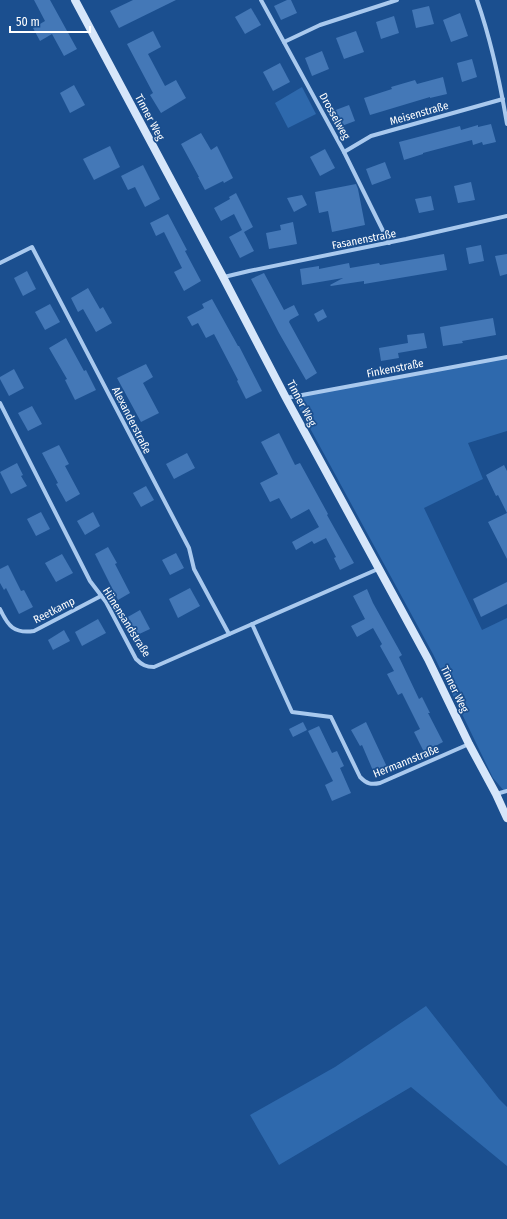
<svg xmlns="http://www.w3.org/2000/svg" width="507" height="1219" font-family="'Fira Sans Condensed',sans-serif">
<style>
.green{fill:#2e69ad}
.building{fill:#4478b7}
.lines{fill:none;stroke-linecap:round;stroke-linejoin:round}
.street{stroke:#a9c9ee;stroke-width:4}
.secondary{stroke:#d6e6fa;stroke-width:8}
.labels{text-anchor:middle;stroke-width:3.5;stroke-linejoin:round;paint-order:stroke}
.street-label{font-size:11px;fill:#fff;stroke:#1b4f8f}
</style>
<rect width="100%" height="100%" fill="#1b4f8f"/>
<!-- green -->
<g class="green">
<polygon points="302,87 316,114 288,128 275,103"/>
<polygon points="507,357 507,431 468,443 483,479 424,508 482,630 507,618 507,791 505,792 493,778 433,654 293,397"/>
<polygon points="426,1006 499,1099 507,1107 507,1166 411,1087 279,1165 250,1115 335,1067"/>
</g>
<!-- building -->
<g class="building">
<polygon points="34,0 50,0 77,49 64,56 52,34 40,41 33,28 45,21"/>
<polygon points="133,0 176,0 119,28 110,11"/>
<polygon points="287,0 291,0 297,13 281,20 274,6"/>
<polygon points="429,6 434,24 416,28 412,10"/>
<polygon points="251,8 261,25 245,34 235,17"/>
<polygon points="460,13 468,36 451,42 443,20"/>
<polygon points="394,16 399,33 381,39 376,22"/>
<polygon points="153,31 161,47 148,54 165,86 176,80 186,98 161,113 150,95 153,93 127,44"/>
<polygon points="356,31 364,52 344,59 336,38"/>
<polygon points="322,51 329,69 312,76 305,58"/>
<polygon points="472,59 477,77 462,82 457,63"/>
<polygon points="280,63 290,82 273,91 263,72"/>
<polygon points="443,77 447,94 430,98 430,97 370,115 364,98 392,89 391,87 415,80 417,84"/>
<polygon points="74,85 85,105 70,113 60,93"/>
<polygon points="349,105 355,121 339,127 333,111"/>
<polygon points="491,124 496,142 483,145 482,142 473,145 472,140 423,153 423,154 404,160 399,142 460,126 461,130 478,125 478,127"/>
<polygon points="201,133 211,150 217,146 233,178 224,183 223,181 205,190 198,177 199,177 181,144"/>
<polygon points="110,146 120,167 94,180 83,159"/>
<polygon points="325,149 335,168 320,176 310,157"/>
<polygon points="385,162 391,178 372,185 366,169"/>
<polygon points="143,165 160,199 145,207 135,187 128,190 121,176"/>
<polygon points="471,182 475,200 458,203 454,186"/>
<polygon points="356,184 358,189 365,225 332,232 328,211 319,213 315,192"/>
<polygon points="236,193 253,227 244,232 254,251 240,258 229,237 242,230 234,214 221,221 214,208 230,199 229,197"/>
<polygon points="302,195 307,205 294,212 287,198"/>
<polygon points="431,196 434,210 419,213 415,199"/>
<polygon points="168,214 187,250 185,251 201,281 184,291 174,272 182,268 164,232 156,236 150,223"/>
<polygon points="293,222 297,244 269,249 266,233 281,230 280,225"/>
<polygon points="481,245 484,261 469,264 466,248"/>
<polygon points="444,254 447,270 364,284 364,281 331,286 330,285 343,278 302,285 300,269 319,266 319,269 349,263 350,268 379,263 380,265"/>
<polygon points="507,254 507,274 500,276 495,256"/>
<polygon points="27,271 36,289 23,296 14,278"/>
<polygon points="264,273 284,310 294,305 299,315 290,320 289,322 317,373 306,380 279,333 251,279"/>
<polygon points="88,288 100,309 103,307 112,323 96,332 83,309 78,312 71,298"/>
<polygon points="212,299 238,346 239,346 262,391 246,399 237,381 238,380 214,334 206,338 198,323 192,326 187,317 204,308 202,304"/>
<polygon points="50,304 60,322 45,330 35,312"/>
<polygon points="323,309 327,317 318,322 314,314"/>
<polygon points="493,318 496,335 462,341 463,343 443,346 440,327"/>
<polygon points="424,333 427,348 398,353 399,358 381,361 379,348 408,343 407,335"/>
<polygon points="66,338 84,371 86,370 96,390 75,400 65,380 67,379 49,348"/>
<polygon points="146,364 153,377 143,383 159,413 141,422 117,378"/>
<polygon points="14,369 24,388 9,396 0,379 0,377"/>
<polygon points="32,406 42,424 28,431 18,413"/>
<polygon points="279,433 295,465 300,463 328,514 327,515 354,563 340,570 334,558 336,557 326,538 314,544 312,541 296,550 292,542 319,527 309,509 291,519 279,498 270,502 260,483 278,474 261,442"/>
<polygon points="59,445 69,464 65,466 80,494 66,502 56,484 58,483 42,453"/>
<polygon points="187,453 195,468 174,479 166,464"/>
<polygon points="17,463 23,475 21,476 27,486 11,494 0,472"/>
<polygon points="504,465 507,471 507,559 488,522 507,513 498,495 496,496 486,475"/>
<polygon points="146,486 154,500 141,507 133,493"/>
<polygon points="41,512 50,529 36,536 27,519"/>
<polygon points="93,512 100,526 85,535 77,521"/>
<polygon points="108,547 117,563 115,564 130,593 118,600 95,554"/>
<polygon points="176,553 184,568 170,575 162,560"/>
<polygon points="62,554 73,573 56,582 45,563"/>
<polygon points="8,565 21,591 24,590 33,607 19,614 6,588 4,590 0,583 0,569"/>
<polygon points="507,582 507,604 481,617 473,599"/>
<polygon points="190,588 200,606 178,618 169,599"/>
<polygon points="367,589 373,603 402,655 399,657 419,699 422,697 430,713 428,713 443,742 424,752 414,732 420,729 402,693 398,695 387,674 394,671 380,646 382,644 373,628 357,637 351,626 365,619 353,596"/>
<polygon points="140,610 150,629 135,636 126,618"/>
<polygon points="98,619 106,633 82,646 75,632"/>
<polygon points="64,630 70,641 53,650 48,640"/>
<polygon points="303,722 307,730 293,737 289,729"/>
<polygon points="366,722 387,767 374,773 362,745 360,746 351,730"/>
<polygon points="319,726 332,753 337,751 344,766 340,768 351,793 332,801 325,785 333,781 308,731"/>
</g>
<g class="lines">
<!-- street -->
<g class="street">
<polyline points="261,0 344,152 389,243"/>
<path d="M477,0C491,40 500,82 507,124"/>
<polyline points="284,42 320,25 397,0"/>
<polyline points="344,152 371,136 503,99"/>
<polyline points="0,263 32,247 189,548 194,569 229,634"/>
<polyline points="224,277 249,271 406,239 507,216"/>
<polyline points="286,398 507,357"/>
<path d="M0,403L90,581L106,602L136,659C142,665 146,667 154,667L378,569"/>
<path d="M0,609C8,626 14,634 34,631L101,596"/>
<path d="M252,624L292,712L331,717L360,777C367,784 371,785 380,783L469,744"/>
<polyline points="496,794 507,791"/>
</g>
<!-- secondary -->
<polyline class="secondary" points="75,0 223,277 286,398 428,659 469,744 496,794 507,818"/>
</g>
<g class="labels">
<!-- street labels -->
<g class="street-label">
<text transform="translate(419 113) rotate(-16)" y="4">Meisenstraße</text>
<text transform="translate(335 116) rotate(61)" y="4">Drosselweg</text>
<text transform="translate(150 117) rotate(62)" y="4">Tinner Weg</text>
<text transform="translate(364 239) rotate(-11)" y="4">Fasanenstraße</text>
<text transform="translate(395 368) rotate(-11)" y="4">Finkenstraße</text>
<text transform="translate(302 403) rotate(62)" y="4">Tinner Weg</text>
<text transform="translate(132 420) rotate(63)" y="4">Alexanderstraße</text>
<text transform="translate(54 610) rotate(-27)" y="4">Reetkamp</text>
<text transform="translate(127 622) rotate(58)" y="4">Hünensandstraße</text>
<text transform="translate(455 689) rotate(64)" y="4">Tinner Weg</text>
<text transform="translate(406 761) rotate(-22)" y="4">Hermannstraße</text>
</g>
</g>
<!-- scale -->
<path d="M10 26v6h80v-6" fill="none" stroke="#ffffff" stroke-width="2"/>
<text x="16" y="26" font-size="12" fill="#ffffff" stroke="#1b4f8f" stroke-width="3" paint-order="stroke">50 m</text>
</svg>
